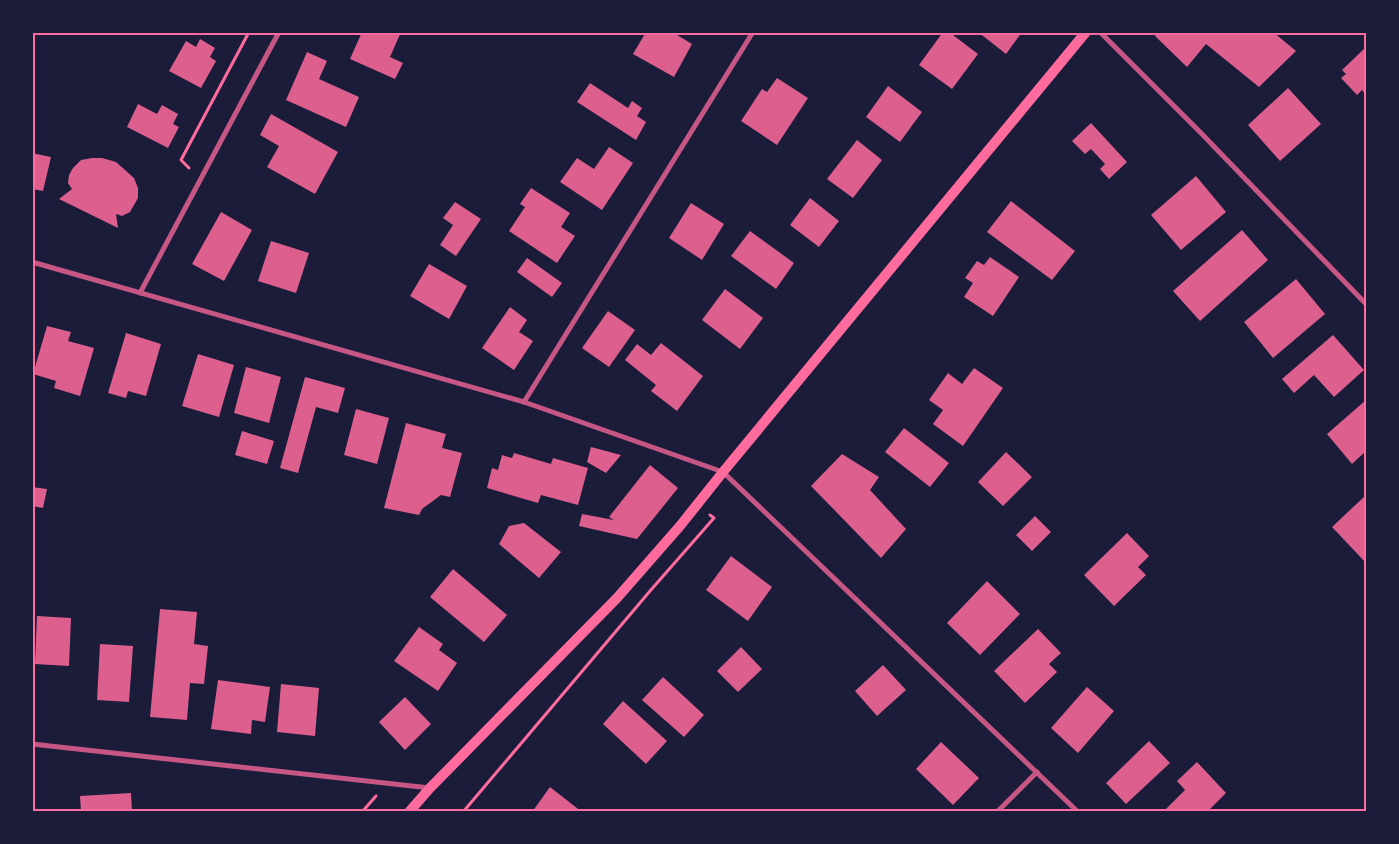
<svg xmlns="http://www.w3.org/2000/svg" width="1399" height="844" font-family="'Roboto Serif',serif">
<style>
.building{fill:#dd5f8e}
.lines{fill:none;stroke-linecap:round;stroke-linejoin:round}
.path{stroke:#ff6b9d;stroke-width:3}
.minor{stroke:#c65784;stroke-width:5}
.secondary{stroke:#ff6b9d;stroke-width:10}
.neatline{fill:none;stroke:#ff6b9d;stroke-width:2}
</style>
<rect width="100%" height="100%" fill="#1b1b3a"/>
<!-- building -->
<g class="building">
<polygon points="362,32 373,32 376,34 377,32 401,32 390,57 403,63 395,79 350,59"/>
<polygon points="646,32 672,32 692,44 674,77 633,54"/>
<polygon points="943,32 949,32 978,54 952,89 919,65"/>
<polygon points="978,32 1022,32 1006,54"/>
<polygon points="1158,32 1273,32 1296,51 1259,87 1206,44 1187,67 1155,36"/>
<polygon points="200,39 215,48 210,57 216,61 201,88 169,71 186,41 196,47"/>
<polygon points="1366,47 1366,95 1362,90 1357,95 1341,78 1346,74 1342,70"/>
<polygon points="307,52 327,61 319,79 359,97 346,127 286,100"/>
<polygon points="777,78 808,98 777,145 741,121 762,89 767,92"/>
<polygon points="590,83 628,108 632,101 642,108 637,116 646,122 636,140 577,102"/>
<polygon points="888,86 922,112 900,142 866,117"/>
<polygon points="1288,88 1321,124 1280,161 1248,125"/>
<polygon points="138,104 157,114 162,105 178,114 173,124 179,127 168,148 127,127"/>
<polygon points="271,114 338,152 315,194 267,167 279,146 260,135"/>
<polygon points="1091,123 1127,162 1109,179 1100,169 1105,164 1091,149 1085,154 1072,141"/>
<polygon points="857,140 882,160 853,198 827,179"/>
<polygon points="609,147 633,163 602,210 560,182 577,158 594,169"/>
<polygon points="32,153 51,157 43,191 32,189"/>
<polygon points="92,158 102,158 116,162 134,178 138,188 138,198 130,212 122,216 116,214 118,228 59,199 72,189 68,183 69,175 73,168 81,160"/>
<polygon points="1196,176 1226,212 1181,250 1151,215"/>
<polygon points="531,188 570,213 561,227 575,236 557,263 509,231 525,207 520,204"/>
<polygon points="810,198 839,221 819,247 790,225"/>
<polygon points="1011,201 1075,251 1052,280 987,232"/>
<polygon points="455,202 481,219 456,256 440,245 453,225 443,218"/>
<polygon points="691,203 724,224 702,260 669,238"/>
<polygon points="221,212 252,230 224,281 192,264"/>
<polygon points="1242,230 1268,260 1200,321 1173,291"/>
<polygon points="750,231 794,263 776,289 731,256"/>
<polygon points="271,241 309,253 296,293 258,281"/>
<polygon points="990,257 1019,277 993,316 964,297 973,283 965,278 977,261 984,265"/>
<polygon points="527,258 562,283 552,297 517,272"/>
<polygon points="429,264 467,286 449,319 410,296"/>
<polygon points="1296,279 1325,314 1273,358 1244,322"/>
<polygon points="725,289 763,318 740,349 702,320"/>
<polygon points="510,307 527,320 519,332 533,341 514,370 482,348"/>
<polygon points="608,311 635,330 609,367 582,348"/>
<polygon points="47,326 71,332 68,341 94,348 80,396 54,388 56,381 33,374"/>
<polygon points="126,333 161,344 146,396 128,391 126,398 108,393"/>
<polygon points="1333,335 1364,370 1334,397 1314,375 1294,393 1282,379"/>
<polygon points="661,343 703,376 677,411 651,391 656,385 625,360 637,344 651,355"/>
<polygon points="198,354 234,365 219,417 182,406"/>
<polygon points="246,367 281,377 269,423 234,413"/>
<polygon points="974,368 1003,388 963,446 933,424 943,410 929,400 948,373 962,384"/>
<polygon points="305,377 345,388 338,413 316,407 298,473 280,468"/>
<polygon points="1366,400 1366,451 1352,464 1327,434"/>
<polygon points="356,409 389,418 377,464 344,455"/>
<polygon points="406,423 446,434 442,448 462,453 450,497 441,495 422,509 419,515 384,508"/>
<polygon points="904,428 949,463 930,487 885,452"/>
<polygon points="242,431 274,441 267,464 235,455"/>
<polygon points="591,447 621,455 606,473 587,462"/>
<polygon points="1006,452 1032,477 1003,506 978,482"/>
<polygon points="514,453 551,464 553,458 588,468 578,505 541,495 538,503 487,488 492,468 498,470 502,455 512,458"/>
<polygon points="842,454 879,477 870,490 906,529 881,558 811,486"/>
<polygon points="650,465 678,488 637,539 579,526 582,514 614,520 609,517"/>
<polygon points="32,487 47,489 43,508 32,506"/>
<polygon points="1366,495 1366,563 1332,527"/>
<polygon points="1035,516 1051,532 1032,551 1016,535"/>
<polygon points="524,523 561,552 539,578 499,544 509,526"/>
<polygon points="1127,533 1149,556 1138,567 1146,575 1114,606 1084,575"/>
<polygon points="731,556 772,587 748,621 706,590"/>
<polygon points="453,569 507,615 484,642 430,597"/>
<polygon points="987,581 1020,614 980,655 947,623"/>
<polygon points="160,609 197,612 194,644 208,646 204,684 190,683 187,720 150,717"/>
<polygon points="37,616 71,618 69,666 35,664"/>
<polygon points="419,627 443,644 439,650 457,663 438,691 394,661"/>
<polygon points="1038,629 1061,653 1049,664 1057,672 1025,703 994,671"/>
<polygon points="100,644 133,646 129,702 97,700"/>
<polygon points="741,647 762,669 738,692 717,671"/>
<polygon points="883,665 906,690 877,716 855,691"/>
<polygon points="663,677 704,715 684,737 642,700"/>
<polygon points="218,680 270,687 265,722 252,720 251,734 211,729"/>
<polygon points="281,684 319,688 315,736 277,732"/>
<polygon points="1087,687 1114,711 1078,753 1051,728"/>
<polygon points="405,697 431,724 405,750 379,722"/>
<polygon points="623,701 667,741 646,764 603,724"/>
<polygon points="1149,741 1170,763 1126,804 1106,783"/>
<polygon points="941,742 979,778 953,805 916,769"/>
<polygon points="1197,762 1226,793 1207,812 1163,812 1185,790 1177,781"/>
<polygon points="550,787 582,812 532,812"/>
<polygon points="131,793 132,812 81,812 80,796"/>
</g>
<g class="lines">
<!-- path -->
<g class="path">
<polyline points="189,168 181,160 249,32"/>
<polyline points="362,812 376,796"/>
<polyline points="463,812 650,591 714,518 710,515"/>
</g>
<!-- minor -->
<g class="minor">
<polyline points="1100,32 1200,132 1366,304"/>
<polyline points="32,262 524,402 723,472 1078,812"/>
<polyline points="140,293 279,32"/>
<polyline points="524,402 753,32"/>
<polyline points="32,744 430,788"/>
<polyline points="997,812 1037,772"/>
</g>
<!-- secondary -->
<polyline class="secondary" points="409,812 430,788 617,598 680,526 723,472 1086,32"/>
</g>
<!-- border -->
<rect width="1399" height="844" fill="none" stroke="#1b1b3a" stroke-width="68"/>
<rect x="34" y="34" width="1331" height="776" class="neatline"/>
</svg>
